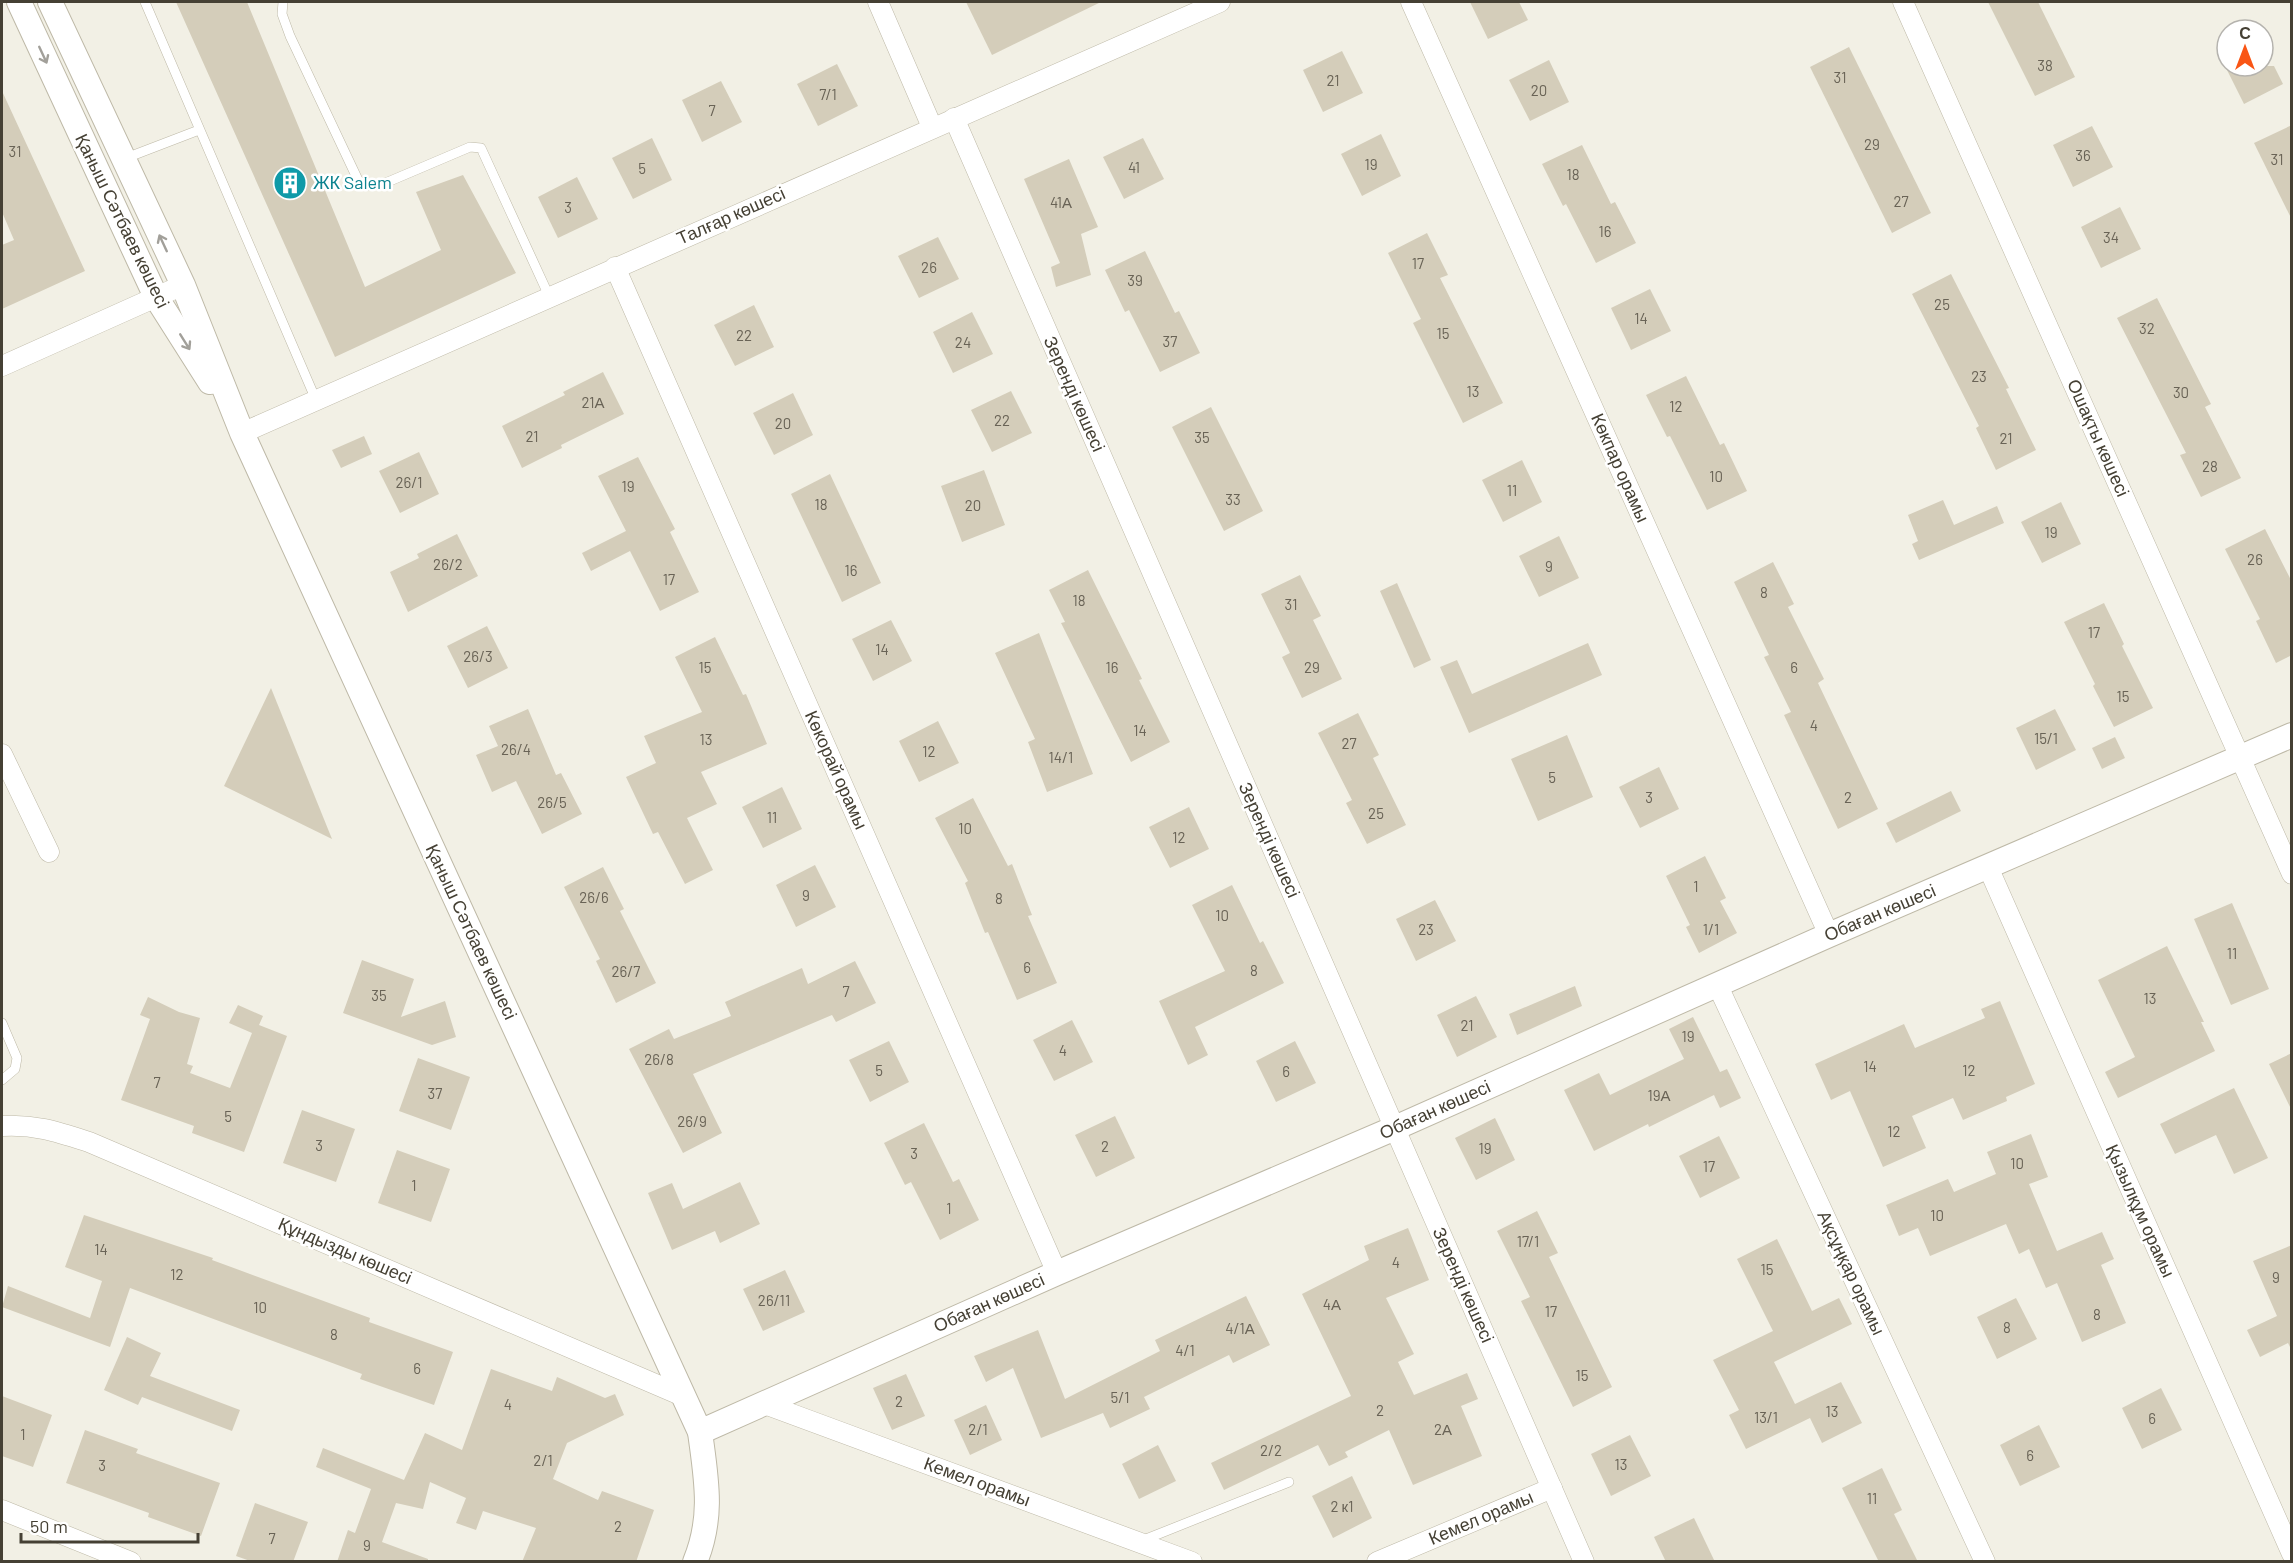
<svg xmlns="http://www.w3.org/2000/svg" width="2293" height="1563" font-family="Barlow,sans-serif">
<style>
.building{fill:#d4cdba}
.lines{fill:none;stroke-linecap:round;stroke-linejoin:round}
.service-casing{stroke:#beb9a7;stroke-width:10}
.minor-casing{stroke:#beb9a7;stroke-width:21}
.tertiary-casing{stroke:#beb9a7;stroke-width:26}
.service{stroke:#fff;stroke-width:9}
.minor{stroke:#fff;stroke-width:20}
.tertiary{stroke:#fff;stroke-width:24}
.oneway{stroke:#a2a09a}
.labels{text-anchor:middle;stroke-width:5;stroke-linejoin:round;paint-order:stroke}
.number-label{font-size:15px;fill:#696356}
.culture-label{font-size:18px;fill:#0d838f;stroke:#fff;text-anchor:start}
.street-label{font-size:18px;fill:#454034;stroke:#fff}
</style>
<rect width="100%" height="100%" fill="#f2f0e5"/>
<!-- building -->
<g class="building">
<polygon points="176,2 247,2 365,287 441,250 416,192 463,175 516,273 335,357"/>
<polygon points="966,2 1101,2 992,55"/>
<polygon points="1470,2 1519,2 1528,20 1488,39"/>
<polygon points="1988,2 2038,2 2075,77 2035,96"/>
<polygon points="1849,47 1931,213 1892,233 1810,67"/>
<polygon points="1342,51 1363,93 1323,112 1303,70"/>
<polygon points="1549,60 1569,102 1530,121 1509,80"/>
<polygon points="837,64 858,106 818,126 797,84"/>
<polygon points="2225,66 2274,66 2283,84 2244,104"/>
<polygon points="721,81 742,122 702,142 682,100"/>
<polygon points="2,91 85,271 2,309 2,245 14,240 2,212"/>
<polygon points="2292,125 2292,220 2254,143"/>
<polygon points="2092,126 2113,167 2073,187 2053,145"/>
<polygon points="1381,134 1401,176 1362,196 1341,154"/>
<polygon points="652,138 672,180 633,199 612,158"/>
<polygon points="1143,138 1164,179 1124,199 1103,157"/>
<polygon points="1582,145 1611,204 1615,202 1636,243 1596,263 1566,204 1563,206 1542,164"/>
<polygon points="1069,159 1098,227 1081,234 1091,275 1056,287 1051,267 1060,263 1024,179"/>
<polygon points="577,177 598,219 558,238 538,197"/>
<polygon points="2120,207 2141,249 2101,268 2081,227"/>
<polygon points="1427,233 1448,275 1440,278 1503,403 1463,423 1413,323 1421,319 1388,253"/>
<polygon points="938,237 959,279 919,298 898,256"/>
<polygon points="1145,251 1175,313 1179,311 1200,353 1160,372 1129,310 1125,312 1105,270"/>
<polygon points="1951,274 2009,388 2006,389 2036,450 1996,470 1976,428 1979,426 1912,294"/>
<polygon points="1650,289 1671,331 1631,350 1611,308"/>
<polygon points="2157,298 2211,404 2205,407 2241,478 2201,497 2180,455 2186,453 2117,318"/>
<polygon points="754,305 774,347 735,366 714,325"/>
<polygon points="972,312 993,354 953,373 933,332"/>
<polygon points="603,372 624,414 561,445 562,448 522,468 502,426 565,395 563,392"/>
<polygon points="1686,376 1720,445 1724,443 1747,491 1707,510 1670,436 1667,437 1646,395"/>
<polygon points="1011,391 1032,433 992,452 971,410"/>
<polygon points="793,393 813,435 774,455 753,413"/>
<polygon points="1211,407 1263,511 1224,531 1172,427"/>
<polygon points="364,436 372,454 341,468 332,450"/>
<polygon points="419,452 439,494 400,513 379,471"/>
<polygon points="638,457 675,529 670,532 699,592 660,611 630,551 591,571 582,553 626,531 598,476"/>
<polygon points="1522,460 1542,502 1503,522 1482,480"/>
<polygon points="984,470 1005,525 962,542 941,486"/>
<polygon points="830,474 881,583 842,602 791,494"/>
<polygon points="1943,500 1954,525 1997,506 2004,523 1919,560 1912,544 1918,541 1908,515"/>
<polygon points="2061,502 2081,544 2042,563 2021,522"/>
<polygon points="2265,529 2292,582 2292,655 2276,663 2256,621 2260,619 2225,549"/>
<polygon points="457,534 478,576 408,612 390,572 419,558 417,554"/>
<polygon points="1559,536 1579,578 1539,597 1519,556"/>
<polygon points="1773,562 1794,604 1788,607 1824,679 1818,683 1878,809 1838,829 1784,715 1791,712 1764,657 1769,655 1734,582"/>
<polygon points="1088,570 1142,679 1139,680 1170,742 1131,762 1061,623 1065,622 1049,590"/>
<polygon points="1300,575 1321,616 1313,620 1342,679 1302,698 1282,657 1290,653 1261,594"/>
<polygon points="1397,583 1431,660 1414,668 1380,591"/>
<polygon points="2104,603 2124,644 2122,646 2153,708 2114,727 2093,686 2095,684 2064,622"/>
<polygon points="891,620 912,661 873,681 852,639"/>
<polygon points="487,626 508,668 468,688 447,646"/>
<polygon points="1039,633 1093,774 1047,792 1028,742 1035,739 995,653"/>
<polygon points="715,637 743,695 746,694 767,744 701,772 717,804 687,818 713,870 685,884 658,832 653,834 626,777 656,763 644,736 702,712 675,657"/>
<polygon points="1588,643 1602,675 1469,733 1440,667 1457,660 1472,694"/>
<polygon points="271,688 332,839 224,786"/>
<polygon points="528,709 556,775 561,773 582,814 542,834 516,781 492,792 476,755 498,746 489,726"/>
<polygon points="2055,709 2076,750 2036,770 2016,728"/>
<polygon points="1358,713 1379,755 1373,758 1406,825 1367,844 1346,803 1352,800 1318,733"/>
<polygon points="938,721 959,763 919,782 899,741"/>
<polygon points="1567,735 1593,797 1538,821 1511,759"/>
<polygon points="2115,737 2125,758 2102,769 2092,748"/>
<polygon points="1659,767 1679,809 1640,828 1619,787"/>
<polygon points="782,787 802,829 763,848 742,807"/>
<polygon points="1951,791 1961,811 1896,843 1886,823"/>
<polygon points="973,798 1008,866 1012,864 1032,915 1028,916 1057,983 1017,1000 988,932 985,933 965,883 968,881 935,818"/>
<polygon points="1189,807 1209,849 1170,868 1149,827"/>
<polygon points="1705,856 1726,898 1720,901 1737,933 1699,953 1686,927 1690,925 1666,876"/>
<polygon points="815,865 836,907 796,927 776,885"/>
<polygon points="603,867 624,909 620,911 656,983 616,1003 596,961 600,959 564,887"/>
<polygon points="1232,885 1260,943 1263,941 1284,983 1195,1027 1208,1055 1188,1065 1159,1001 1225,971 1192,905"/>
<polygon points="1435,900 1456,941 1416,961 1396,919"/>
<polygon points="2232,903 2269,989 2231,1005 2194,919"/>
<polygon points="2167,946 2204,1022 2201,1022 2215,1051 2118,1098 2105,1072 2135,1057 2098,980"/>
<polygon points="362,960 414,979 401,1017 445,1001 456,1037 432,1045 343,1013"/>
<polygon points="855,961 876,1003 836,1022 832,1015 693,1074 722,1133 683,1153 629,1049 669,1029 674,1039 731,1016 725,1002 802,968 808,984"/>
<polygon points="1575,986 1582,1006 1517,1035 1509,1014"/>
<polygon points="1476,996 1497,1037 1457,1057 1437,1015"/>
<polygon points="148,997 179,1012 200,1018 187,1064 193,1066 190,1073 230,1088 252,1033 229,1023 238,1005 263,1016 259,1025 287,1036 244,1152 192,1133 194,1126 121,1100 150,1019 140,1015"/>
<polygon points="2000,1001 2035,1084 2006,1097 2007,1101 1963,1120 1953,1098 1912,1116 1926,1148 1883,1167 1850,1091 1831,1100 1815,1064 1904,1024 1915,1048 1985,1018 1981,1009"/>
<polygon points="1693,1017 1720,1072 1727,1069 1741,1098 1720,1108 1714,1095 1649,1127 1648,1124 1594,1151 1564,1090 1599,1073 1610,1095 1684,1059 1669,1029"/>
<polygon points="1072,1020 1093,1062 1054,1081 1033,1040"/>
<polygon points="889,1041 909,1082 870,1102 849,1060"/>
<polygon points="1295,1041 1316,1083 1276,1102 1256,1061"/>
<polygon points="2292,1053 2292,1111 2269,1064"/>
<polygon points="418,1058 470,1077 451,1130 399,1111"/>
<polygon points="2234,1088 2268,1158 2234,1174 2216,1135 2175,1154 2160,1124"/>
<polygon points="302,1110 355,1129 336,1182 283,1163"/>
<polygon points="1115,1116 1135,1158 1096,1177 1075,1135"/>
<polygon points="1495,1118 1515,1160 1476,1180 1455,1138"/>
<polygon points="924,1123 953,1182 959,1179 979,1220 940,1240 911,1182 905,1185 884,1143"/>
<polygon points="2031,1134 2048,1177 2029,1184 2057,1251 2102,1232 2114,1259 2101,1265 2126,1323 2082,1342 2057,1283 2046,1288 2029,1249 2019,1254 2006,1224 1930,1256 1918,1228 1899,1236 1886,1205 1948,1179 1954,1192 1996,1174 1987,1152"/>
<polygon points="1719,1136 1740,1178 1700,1198 1679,1156"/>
<polygon points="397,1150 450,1169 431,1222 378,1203"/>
<polygon points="740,1182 760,1224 720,1243 715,1231 672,1250 648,1193 672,1183 683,1209"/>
<polygon points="1537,1211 1558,1253 1549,1257 1612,1387 1573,1407 1521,1301 1530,1297 1497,1231"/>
<polygon points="84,1215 213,1258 212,1260 370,1318 369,1322 453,1352 434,1405 360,1379 362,1374 130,1288 110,1347 2,1307 8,1286 90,1318 102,1281 65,1267"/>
<polygon points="1408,1228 1429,1280 1386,1298 1414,1354 1398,1362 1414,1395 1467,1373 1478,1399 1461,1406 1482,1456 1413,1485 1389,1430 1345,1452 1348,1457 1329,1466 1318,1445 1224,1490 1211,1463 1351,1396 1302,1294 1369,1260 1364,1246"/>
<polygon points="1777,1239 1812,1311 1839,1298 1852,1324 1774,1362 1795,1404 1841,1382 1862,1423 1822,1443 1810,1418 1746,1449 1729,1415 1739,1410 1713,1360 1773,1331 1737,1259"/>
<polygon points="2292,1245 2292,1351 2288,1343 2260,1357 2247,1330 2277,1316 2253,1261"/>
<polygon points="785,1270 805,1312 763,1331 743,1289"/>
<polygon points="1246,1296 1270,1345 1233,1363 1229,1355 1144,1397 1150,1409 1110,1428 1103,1413 1041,1438 1013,1368 986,1382 974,1356 1038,1330 1065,1399 1160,1351 1155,1340"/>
<polygon points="2016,1298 2037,1339 1997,1359 1977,1317"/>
<polygon points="127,1337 161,1353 150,1376 240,1410 232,1431 142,1397 138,1405 104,1390"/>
<polygon points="491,1369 552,1391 557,1377 605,1398 615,1394 624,1415 567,1443 553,1479 598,1500 602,1491 654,1510 636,1562 522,1562 536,1528 483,1511 476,1530 456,1523 466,1498 430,1482 423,1509 396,1503 382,1542 428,1559 428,1562 337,1562 348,1530 355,1533 371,1489 316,1467 323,1448 404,1480 425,1433 462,1450"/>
<polygon points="906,1374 925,1416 892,1430 873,1388"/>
<polygon points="2161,1388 2182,1430 2142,1449 2122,1408"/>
<polygon points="2,1396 52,1415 33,1467 2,1456"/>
<polygon points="986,1405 1002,1440 970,1455 954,1420"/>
<polygon points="2039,1425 2060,1467 2020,1486 2000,1445"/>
<polygon points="85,1430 138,1449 136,1453 220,1483 201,1536 148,1517 149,1513 66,1483"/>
<polygon points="1630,1435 1651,1476 1611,1496 1591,1454"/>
<polygon points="1158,1445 1176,1481 1139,1499 1122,1464"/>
<polygon points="1882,1468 1902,1510 1894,1514 1918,1562 1879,1562 1842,1488"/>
<polygon points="1352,1476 1372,1518 1333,1538 1312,1496"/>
<polygon points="255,1503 308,1522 293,1562 253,1562 236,1556"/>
<polygon points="1694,1518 1715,1562 1666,1562 1654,1537"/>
</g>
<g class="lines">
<defs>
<g id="service">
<polyline points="145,2 316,400"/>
<polyline points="283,2 282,14 290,36 358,180 367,186 383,184 470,147 481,148 549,296"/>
<polyline points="126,158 199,130"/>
<polyline points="2,1023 17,1058 15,1069 2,1080"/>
<polyline points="1141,1541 1289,1482"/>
</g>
<g id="minor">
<polyline points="878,2 932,127"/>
<polyline points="1411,2 1829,935"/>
<polyline points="1903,2 2292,874"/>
<polyline points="954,118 1584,1562"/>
<polyline points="615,267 1057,1273"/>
<polyline points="2,366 183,285"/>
<polyline points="242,433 1220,2"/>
<polyline points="2,754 49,852"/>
<polyline points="1988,867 2292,1554"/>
<polyline points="1717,984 1985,1562"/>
<path d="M2,1126C35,1124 58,1132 89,1142L683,1396"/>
<polyline points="762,1403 1192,1562"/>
<polyline points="2,1510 131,1562"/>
<polyline points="1377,1562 1552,1488"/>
</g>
<g id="tertiary">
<polyline points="19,2 156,297 210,382"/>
<path d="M50,2L183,285L242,433L700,1432C706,1478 714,1516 695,1562"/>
<polyline points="700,1432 1057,1273 1395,1128 1829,935 2292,735"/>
</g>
</defs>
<!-- service casing -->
<use href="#service" class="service-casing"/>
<!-- minor casing -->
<use href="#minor" class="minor-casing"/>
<!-- tertiary casing -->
<use href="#tertiary" class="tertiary-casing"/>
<!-- service -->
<use href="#service" class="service"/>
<!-- minor -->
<use href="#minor" class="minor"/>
<!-- tertiary -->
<use href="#tertiary" class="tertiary"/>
</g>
<!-- one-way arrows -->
<defs><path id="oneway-shaft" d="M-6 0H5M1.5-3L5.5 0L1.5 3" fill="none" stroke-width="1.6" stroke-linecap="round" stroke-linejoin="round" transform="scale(1.5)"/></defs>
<g class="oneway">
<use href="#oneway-shaft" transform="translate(43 55) rotate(65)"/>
<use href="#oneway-shaft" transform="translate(163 243) rotate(-115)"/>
<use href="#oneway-shaft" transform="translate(185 342) rotate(58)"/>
</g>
<!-- icons -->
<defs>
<symbol id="building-disc" viewBox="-11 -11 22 22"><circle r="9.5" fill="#0f9aa8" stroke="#fff"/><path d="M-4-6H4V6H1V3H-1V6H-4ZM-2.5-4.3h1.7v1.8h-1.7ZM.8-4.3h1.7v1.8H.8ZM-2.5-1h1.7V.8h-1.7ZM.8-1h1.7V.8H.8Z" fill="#fff"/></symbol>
</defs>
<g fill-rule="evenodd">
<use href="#building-disc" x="271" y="164" width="38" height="38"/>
</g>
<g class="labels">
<!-- number labels -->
<g class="number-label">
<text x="2045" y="71">38</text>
<text x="1840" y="83">31</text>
<text x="1333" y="86">21</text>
<text x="1539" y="96">20</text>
<text x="828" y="100">7/1</text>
<text x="712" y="116">7</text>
<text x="1872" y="150">29</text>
<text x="15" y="157">31</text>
<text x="2083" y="161">36</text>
<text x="2277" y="165">31</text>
<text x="1371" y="170">19</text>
<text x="1134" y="173">41</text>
<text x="642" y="174">5</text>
<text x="1573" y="180">18</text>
<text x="1901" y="207">27</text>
<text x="1061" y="208">41А</text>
<text x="568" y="213">3</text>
<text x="1605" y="237">16</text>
<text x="2111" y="243">34</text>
<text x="1418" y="269">17</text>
<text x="929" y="273">26</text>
<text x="1135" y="286">39</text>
<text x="1942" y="310">25</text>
<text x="1641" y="324">14</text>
<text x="2147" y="334">32</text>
<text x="1443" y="339">15</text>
<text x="744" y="341">22</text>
<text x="1170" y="347">37</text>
<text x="963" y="348">24</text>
<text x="1979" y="382">23</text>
<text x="1473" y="397">13</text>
<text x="2181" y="398">30</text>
<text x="593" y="408">21А</text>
<text x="1676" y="412">12</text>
<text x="1002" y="426">22</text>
<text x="783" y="429">20</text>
<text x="532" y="442">21</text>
<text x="1202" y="443">35</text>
<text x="2006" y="444">21</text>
<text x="2210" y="472">28</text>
<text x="1716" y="482">10</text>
<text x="409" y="488">26/1</text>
<text x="628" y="492">19</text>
<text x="1512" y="496">11</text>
<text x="1233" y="505">33</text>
<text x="821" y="510">18</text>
<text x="973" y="511">20</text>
<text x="2051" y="538">19</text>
<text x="2255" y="565">26</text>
<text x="448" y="570">26/2</text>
<text x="1549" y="572">9</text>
<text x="851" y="576">16</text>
<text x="669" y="585">17</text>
<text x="1764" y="598">8</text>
<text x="1079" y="606">18</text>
<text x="1291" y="610">31</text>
<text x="2094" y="638">17</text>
<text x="882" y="655">14</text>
<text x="478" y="662">26/3</text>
<text x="705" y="673">15</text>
<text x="1112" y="673">16</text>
<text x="1312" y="673">29</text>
<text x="1794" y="673">6</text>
<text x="2123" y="702">15</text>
<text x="1814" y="731">4</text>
<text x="1140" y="736">14</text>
<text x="2046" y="744">15/1</text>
<text x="706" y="745">13</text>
<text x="1349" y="749">27</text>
<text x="516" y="755">26/4</text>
<text x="929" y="757">12</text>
<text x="1061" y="763">14/1</text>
<text x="1552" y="783">5</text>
<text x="1649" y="803">3</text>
<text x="1848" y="803">2</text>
<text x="552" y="808">26/5</text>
<text x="1376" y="819">25</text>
<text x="772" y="823">11</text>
<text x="965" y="834">10</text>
<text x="1179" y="843">12</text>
<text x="1696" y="892">1</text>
<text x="806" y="901">9</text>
<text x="594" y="903">26/6</text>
<text x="999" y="904">8</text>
<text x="1222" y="921">10</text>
<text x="1426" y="935">23</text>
<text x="1711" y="935">1/1</text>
<text x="2232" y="959">11</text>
<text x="1027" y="973">6</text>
<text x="1254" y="976">8</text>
<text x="626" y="977">26/7</text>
<text x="846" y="997">7</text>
<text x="379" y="1001">35</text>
<text x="2150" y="1004">13</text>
<text x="1467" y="1031">21</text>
<text x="1688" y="1042">19</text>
<text x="1063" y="1056">4</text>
<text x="659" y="1065">26/8</text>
<text x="1870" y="1072">14</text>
<text x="879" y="1076">5</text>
<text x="1969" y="1076">12</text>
<text x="1286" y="1077">6</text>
<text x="157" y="1088">7</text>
<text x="435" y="1099">37</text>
<text x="1659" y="1101">19А</text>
<text x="228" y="1122">5</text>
<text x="692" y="1127">26/9</text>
<text x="1894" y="1137">12</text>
<text x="319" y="1151">3</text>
<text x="1105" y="1152">2</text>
<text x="1485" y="1154">19</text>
<text x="914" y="1159">3</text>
<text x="2017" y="1169">10</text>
<text x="1709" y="1172">17</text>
<text x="414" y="1191">1</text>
<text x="949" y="1214">1</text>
<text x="1937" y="1221">10</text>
<text x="1528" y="1247">17/1</text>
<text x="101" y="1255">14</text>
<text x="1396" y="1268">4</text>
<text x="1767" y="1275">15</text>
<text x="177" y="1280">12</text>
<text x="2276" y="1283">9</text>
<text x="774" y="1306">26/11</text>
<text x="1332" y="1310">4А</text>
<text x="260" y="1313">10</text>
<text x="1551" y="1317">17</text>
<text x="2097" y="1320">8</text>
<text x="2007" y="1333">8</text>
<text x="1240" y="1334">4/1А</text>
<text x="334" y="1340">8</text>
<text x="1185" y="1356">4/1</text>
<text x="417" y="1374">6</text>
<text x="1582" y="1381">15</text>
<text x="1120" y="1403">5/1</text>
<text x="899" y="1407">2</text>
<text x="508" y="1410">4</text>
<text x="1380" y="1416">2</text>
<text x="1832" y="1417">13</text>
<text x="1766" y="1423">13/1</text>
<text x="2152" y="1424">6</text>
<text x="978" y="1435">2/1</text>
<text x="1443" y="1435">2А</text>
<text x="23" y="1440">1</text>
<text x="1271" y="1456">2/2</text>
<text x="2030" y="1461">6</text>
<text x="543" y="1466">2/1</text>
<text x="1621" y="1470">13</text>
<text x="102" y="1471">3</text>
<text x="1872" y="1504">11</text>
<text x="1342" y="1512">2 к1</text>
<text x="618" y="1532">2</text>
<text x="272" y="1544">7</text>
<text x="367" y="1551">9</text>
</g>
<!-- culture labels -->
<g class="culture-label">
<text x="313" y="189">ЖК Salem</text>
</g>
<!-- street labels -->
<g class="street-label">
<text transform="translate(731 216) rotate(-24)" y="6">Талғар көшесі</text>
<text transform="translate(122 221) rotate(64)" y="6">Қаныш Сәтбаев көшесі</text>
<text transform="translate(1074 394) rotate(66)" y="6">Зеренді көшесі</text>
<text transform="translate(2098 438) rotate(66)" y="6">Ошақты көшесі</text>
<text transform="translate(1620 468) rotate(66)" y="6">Көкпар орамы</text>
<text transform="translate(836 770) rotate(66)" y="6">Көкорай орамы</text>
<text transform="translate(1269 840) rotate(66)" y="6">Зеренді көшесі</text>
<text transform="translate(1880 913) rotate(-23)" y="6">Обаған көшесі</text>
<text transform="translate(471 932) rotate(65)" y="6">Қаныш Сәтбаев көшесі</text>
<text transform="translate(1435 1110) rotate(-24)" y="6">Обаған көшесі</text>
<text transform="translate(2140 1211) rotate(66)" y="6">Қызылқұм орамы</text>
<text transform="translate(345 1251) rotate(23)" y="6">Құндызды көшесі</text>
<text transform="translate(1851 1273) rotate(65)" y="6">Ақсұңқар орамы</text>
<text transform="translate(1463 1285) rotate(66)" y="6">Зеренді көшесі</text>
<text transform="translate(989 1303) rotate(-24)" y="6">Обаған көшесі</text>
<text transform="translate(977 1482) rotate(20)" y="6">Кемел орамы</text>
<text transform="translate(1481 1518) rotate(-23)" y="6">Кемел орамы</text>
</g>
</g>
<!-- border -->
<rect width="2293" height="1563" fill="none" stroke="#454034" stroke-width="6"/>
<!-- north arrow -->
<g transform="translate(2245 48)"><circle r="28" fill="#ffffff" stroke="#b5b3ae" stroke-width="1.5"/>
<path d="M0-4.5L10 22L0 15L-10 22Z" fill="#f95515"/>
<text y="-9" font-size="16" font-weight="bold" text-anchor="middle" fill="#454034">С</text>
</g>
<!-- scale -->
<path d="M21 1533v9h177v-9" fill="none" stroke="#454034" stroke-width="3"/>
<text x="30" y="1533" font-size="18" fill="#454034" stroke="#ffffff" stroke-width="4.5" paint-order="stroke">50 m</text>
</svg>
